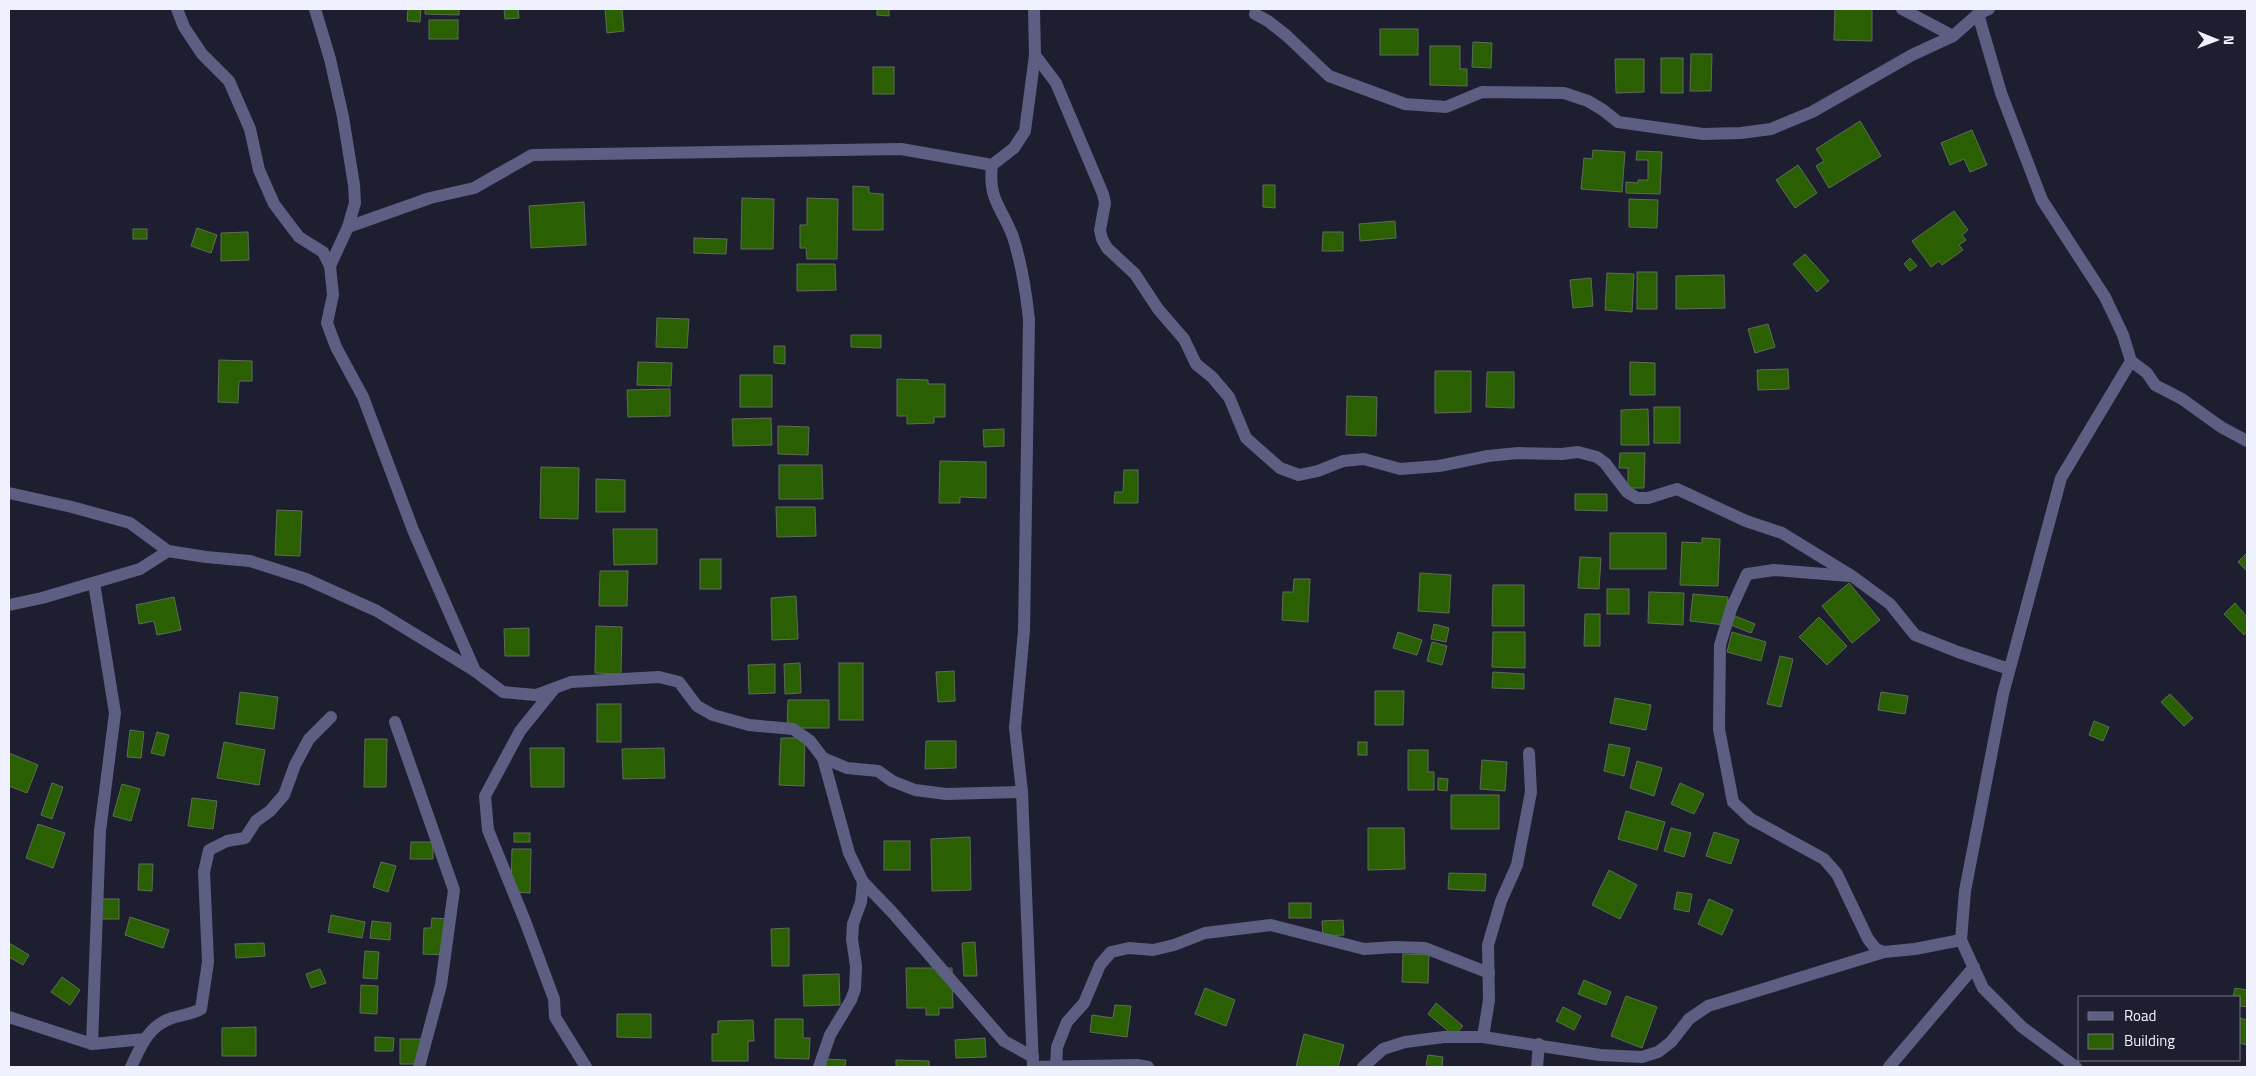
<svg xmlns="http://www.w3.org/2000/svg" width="2256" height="1076" font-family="'Titillium Web',sans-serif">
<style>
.building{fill:#2a5f02;stroke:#5e6c58}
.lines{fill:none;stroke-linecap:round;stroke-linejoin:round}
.street{stroke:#5c5e82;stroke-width:12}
</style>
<rect width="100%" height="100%" fill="#1e1e31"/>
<!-- building -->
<g class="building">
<polygon points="408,9 421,9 420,22 407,21"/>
<polygon points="425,9 459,9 459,15 425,14"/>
<polygon points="504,9 518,9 519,18 505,19"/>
<polygon points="605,9 622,9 624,31 607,33"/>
<polygon points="877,9 889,9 889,16 877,15"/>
<polygon points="1835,9 1872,9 1872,41 1834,40"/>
<rect x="429" y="20" width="29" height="19"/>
<rect x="1380" y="29" width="38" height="26"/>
<polygon points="1473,42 1492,43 1491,68 1472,67"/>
<polygon points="1430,46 1460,46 1460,69 1467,69 1467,86 1430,85"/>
<polygon points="1691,54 1712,54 1711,91 1690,91"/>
<rect x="1661" y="58" width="22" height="35"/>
<polygon points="1615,59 1644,59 1644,92 1616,93"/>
<rect x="873" y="67" width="21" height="27"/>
<polygon points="1860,121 1881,156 1829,188 1816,166 1824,161 1816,149"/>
<polygon points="1972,130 1987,165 1970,172 1964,159 1950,165 1941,143"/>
<polygon points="1593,150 1625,152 1622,192 1581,189 1584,158 1592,159"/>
<polygon points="1637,151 1662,152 1660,194 1626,193 1626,182 1638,183 1638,180 1648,180 1648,160 1636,160"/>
<polygon points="1798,165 1817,193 1795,208 1776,180"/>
<polygon points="1263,185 1275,185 1275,208 1263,207"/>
<polygon points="853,186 869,187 869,193 883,194 883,230 853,230"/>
<polygon points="742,198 774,199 773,249 741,249"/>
<polygon points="807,198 838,199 837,259 807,259 806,248 800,248 800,225 807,225"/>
<polygon points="1629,199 1658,200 1657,228 1629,227"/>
<polygon points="584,202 586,245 531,248 529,206"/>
<polygon points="1954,211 1968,230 1962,235 1966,240 1959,245 1963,250 1942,265 1939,261 1931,267 1912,241"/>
<polygon points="1395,221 1396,238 1360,241 1359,224"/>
<polygon points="197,228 217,235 211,253 191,246"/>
<rect x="133" y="229" width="14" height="10"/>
<polygon points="248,232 249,260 221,261 221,233"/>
<polygon points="1323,232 1343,232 1343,251 1322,251"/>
<polygon points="694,238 727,239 726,254 694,253"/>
<polygon points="1805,254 1829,281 1817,292 1793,264"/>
<polygon points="1910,258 1917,266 1910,271 1904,264"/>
<polygon points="797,264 835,264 836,290 797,291"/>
<rect x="1637" y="272" width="20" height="37"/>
<polygon points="1607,273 1634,274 1632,312 1605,310"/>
<polygon points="1724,275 1725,308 1676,309 1676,276"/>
<polygon points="1591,278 1593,306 1573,308 1570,280"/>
<polygon points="657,318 689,319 687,348 656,347"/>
<polygon points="1768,324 1775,347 1755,353 1748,329"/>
<polygon points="851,335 881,335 881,348 851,347"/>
<polygon points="774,346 785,346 785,364 774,363"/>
<polygon points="219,360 252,361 252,381 239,381 238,403 218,402"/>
<polygon points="638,362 672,363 671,386 637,385"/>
<polygon points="1630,362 1655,363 1655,395 1630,395"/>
<polygon points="1788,369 1789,389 1758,390 1757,370"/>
<polygon points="1435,371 1471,371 1471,412 1435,413"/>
<polygon points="1487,372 1514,372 1514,408 1486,407"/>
<rect x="740" y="375" width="32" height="32"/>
<polygon points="897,379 928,380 928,384 945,384 945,417 934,417 934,423 907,424 907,416 897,416"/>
<polygon points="670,389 670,416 628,417 627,390"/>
<polygon points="1347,396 1377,397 1376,436 1346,435"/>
<rect x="1654" y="407" width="26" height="36"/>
<polygon points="1648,409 1649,445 1621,445 1621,410"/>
<polygon points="771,418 772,445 733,446 732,419"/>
<polygon points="778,426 809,427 808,455 778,454"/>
<polygon points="1004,429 1004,446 984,447 983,430"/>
<polygon points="1620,453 1645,453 1644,488 1628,488 1628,468 1619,468"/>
<polygon points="940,461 986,462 986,498 960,497 960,503 939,503"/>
<polygon points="779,465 822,465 823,499 779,499"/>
<polygon points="541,467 579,468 578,519 540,518"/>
<polygon points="1124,470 1138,470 1138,503 1114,503 1115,492 1123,492"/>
<polygon points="596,479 625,480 625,512 596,512"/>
<polygon points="1575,494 1607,494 1607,511 1575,510"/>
<polygon points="776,507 815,507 816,536 777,537"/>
<polygon points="277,510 302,511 300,556 275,555"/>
<polygon points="613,529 657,529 657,564 614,565"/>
<rect x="1610" y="533" width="56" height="36"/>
<polygon points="1702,538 1720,539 1718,586 1680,585 1682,542 1702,543"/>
<polygon points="2247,553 2247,571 2238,562"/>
<polygon points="1580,557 1601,558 1599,589 1578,588"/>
<rect x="700" y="559" width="21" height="30"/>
<polygon points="600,571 628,571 627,606 599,606"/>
<polygon points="1420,573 1451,575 1449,613 1418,611"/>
<polygon points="1294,579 1310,579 1308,622 1282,620 1283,592 1293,592"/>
<polygon points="1849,583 1880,620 1852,643 1822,606"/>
<polygon points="1493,585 1524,585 1524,626 1492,626"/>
<rect x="1607" y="589" width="22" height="25"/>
<polygon points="1649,592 1684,593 1683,625 1648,623"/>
<polygon points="1693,594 1728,597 1725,625 1690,621"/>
<polygon points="796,596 798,639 772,640 771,598"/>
<polygon points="174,597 181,630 157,635 154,621 139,624 136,605"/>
<polygon points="2235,603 2247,617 2247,631 2244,635 2224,614"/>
<polygon points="1585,614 1600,614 1600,646 1584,646"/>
<polygon points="1735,616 1755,624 1751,633 1731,625"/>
<polygon points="1819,617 1847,646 1827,665 1799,637"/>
<polygon points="1434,624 1449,628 1446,642 1431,639"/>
<polygon points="596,626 622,627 621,674 595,673"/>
<polygon points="529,628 529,656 505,656 504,629"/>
<polygon points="1398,632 1422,640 1417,655 1393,648"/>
<polygon points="1493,632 1525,632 1525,668 1492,667"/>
<polygon points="1732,632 1766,642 1761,661 1727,652"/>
<polygon points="1432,642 1447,646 1442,665 1427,661"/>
<polygon points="1780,656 1793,659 1781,707 1767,704"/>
<polygon points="800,663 801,693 785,694 784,664"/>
<rect x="839" y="663" width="24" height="57"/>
<polygon points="775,664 775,693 749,694 748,665"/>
<polygon points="954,671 955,701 938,702 936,672"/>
<polygon points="1493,672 1524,674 1524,689 1492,688"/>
<polygon points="1375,691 1404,691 1403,725 1375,725"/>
<polygon points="240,692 278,697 274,729 236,724"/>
<polygon points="1881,692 1908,696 1905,714 1878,710"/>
<polygon points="2170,694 2193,718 2184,726 2161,702"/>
<polygon points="1615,698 1651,705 1646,730 1610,723"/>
<polygon points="788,700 829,700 829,728 787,728"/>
<rect x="597" y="704" width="24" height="38"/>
<polygon points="2094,721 2109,727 2103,741 2089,735"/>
<polygon points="130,730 144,732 141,758 127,757"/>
<polygon points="157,732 169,735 164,756 151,753"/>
<polygon points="781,738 805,738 804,786 779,785"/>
<polygon points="365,739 387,739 386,787 364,787"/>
<polygon points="926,741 956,741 956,768 925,769"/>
<polygon points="224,742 265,750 259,785 217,778"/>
<rect x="1358" y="742" width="9" height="13"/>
<polygon points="1609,744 1630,748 1624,776 1604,771"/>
<polygon points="530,748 564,748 564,787 531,787"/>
<polygon points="664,748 665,778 623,779 622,749"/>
<polygon points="1408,750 1428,750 1428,772 1434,772 1434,790 1408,790"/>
<polygon points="9,753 38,765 27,793 9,786"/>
<polygon points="1482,760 1507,762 1505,791 1480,789"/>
<polygon points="1637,761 1662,768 1654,796 1630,788"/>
<polygon points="1438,778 1448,779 1447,791 1438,790"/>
<polygon points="52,783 63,787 52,819 41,815"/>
<polygon points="1680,783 1704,794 1694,814 1671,804"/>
<polygon points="122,784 140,789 131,821 113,816"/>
<rect x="1451" y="795" width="48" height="34"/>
<polygon points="192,798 217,801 213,829 188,826"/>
<polygon points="1626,811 1665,822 1657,850 1618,839"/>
<polygon points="38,824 65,833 53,868 26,858"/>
<polygon points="1368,828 1404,828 1405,869 1368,870"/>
<polygon points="1671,828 1691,833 1684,857 1664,851"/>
<polygon points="1714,832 1739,840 1731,864 1706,856"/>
<rect x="514" y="833" width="16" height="9"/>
<polygon points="970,837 971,890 932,891 931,839"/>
<rect x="884" y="841" width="26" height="29"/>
<polygon points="411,842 433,842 433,859 410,859"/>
<polygon points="512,849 531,849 530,893 511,892"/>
<polygon points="381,862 396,866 388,892 373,887"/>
<polygon points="139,864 153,864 152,891 138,890"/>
<polygon points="1609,870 1637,885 1620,919 1592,905"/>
<polygon points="1449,873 1486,874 1485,891 1448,889"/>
<polygon points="1677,892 1692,894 1689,912 1674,909"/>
<rect x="101" y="899" width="18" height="20"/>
<polygon points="1709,899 1733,910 1722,935 1698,924"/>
<rect x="1289" y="903" width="22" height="15"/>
<polygon points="331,915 365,922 362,938 328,932"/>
<polygon points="130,917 169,930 163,948 125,935"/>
<polygon points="432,918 449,919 447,955 423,954 424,928 431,928"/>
<polygon points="1343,920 1344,935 1323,936 1322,921"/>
<polygon points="372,921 391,923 390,940 370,938"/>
<polygon points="789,928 789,966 772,966 771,929"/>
<polygon points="975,942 977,976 964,976 962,943"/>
<polygon points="9,943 29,955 23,965 9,957"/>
<polygon points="264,943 265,956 236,958 235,944"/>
<polygon points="365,951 379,952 377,979 363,978"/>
<polygon points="1403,954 1429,955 1428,983 1402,982"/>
<polygon points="906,968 952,968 953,1008 939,1008 939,1015 926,1015 926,1008 907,1008"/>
<polygon points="320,969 326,983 311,988 306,974"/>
<polygon points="839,974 840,1005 804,1006 803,975"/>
<polygon points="62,977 80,990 70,1005 51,992"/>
<polygon points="1584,980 1611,992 1606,1005 1578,994"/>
<polygon points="361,985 378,986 377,1014 360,1013"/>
<polygon points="1205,988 1235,1000 1226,1026 1195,1014"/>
<polygon points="2235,988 2247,990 2247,1007 2240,1006 2240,997 2233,997"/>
<polygon points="1626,996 1657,1007 1642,1048 1611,1036"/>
<polygon points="1436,1003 1463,1026 1454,1036 1428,1014"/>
<polygon points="1115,1005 1131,1006 1127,1037 1090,1032 1092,1015 1113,1018"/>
<polygon points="1563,1007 1581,1016 1574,1030 1556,1021"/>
<polygon points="617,1014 651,1014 651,1038 617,1037"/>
<polygon points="2240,1018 2247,1020 2247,1045 2240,1043"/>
<polygon points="775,1019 803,1019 803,1038 810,1038 809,1059 775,1058"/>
<polygon points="753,1020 754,1041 748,1041 748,1061 712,1061 712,1034 718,1034 718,1021"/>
<polygon points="256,1027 256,1056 222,1056 222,1028"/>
<polygon points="1304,1034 1344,1045 1338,1067 1296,1067"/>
<polygon points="375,1037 394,1038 393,1051 375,1051"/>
<polygon points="985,1038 986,1057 956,1058 955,1040"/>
<rect x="400" y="1039" width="25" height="25"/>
<polygon points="1428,1055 1443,1057 1442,1067 1426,1067"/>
<polygon points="825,1059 846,1060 845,1067 824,1067"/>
<polygon points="896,1060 929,1061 929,1067 896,1067"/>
</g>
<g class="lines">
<!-- street -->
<g class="street">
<polyline points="177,9 184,27 202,54 229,81 250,129 259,170 274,204 299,237 323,252 330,266 333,295 327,323 336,347 363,397 413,530 475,671"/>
<polyline points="315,9 330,59 343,117 354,185 355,203 348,227 330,266"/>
<polyline points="1902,9 1953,36"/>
<polyline points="1255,14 1268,21 1287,36 1329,76 1405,104 1446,107 1482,92 1564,93 1588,101 1603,110 1618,122 1703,134 1741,133 1771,129 1812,112 1912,55 1953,36 1978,14 1989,9"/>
<polyline points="1978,14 2001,93 2042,200 2105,297 2123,335 2131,361 2061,478 2003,694 1965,891 1961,940 1983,988 2022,1027 2076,1067"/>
<polyline points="1035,55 1056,83 1103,194 1105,203 1100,230 1102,239 1107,248 1135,274 1158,309 1184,339 1196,364 1212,377 1229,397 1246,438 1280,468 1299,475 1318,471 1343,461 1364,459 1400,469 1439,466 1488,456 1518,453 1562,454 1578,452 1597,457 1605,463 1627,492 1637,498 1648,498 1677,489 1746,521 1782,533 1852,576 1890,604 1915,635 1958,652 2009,669"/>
<path d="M992,165C988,201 1002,207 1013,237C1022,265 1026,291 1029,320L1024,631L1015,728L1022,792L1033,1067"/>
<polyline points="348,227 430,198 474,188 532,155 901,149 992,165 1014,148 1025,131 1035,55 1034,9"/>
<polyline points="2131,361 2147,373 2155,385 2182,399 2221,427 2247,441"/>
<polyline points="9,493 72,507 130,523 168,551 206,557 250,561 306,579 377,611 475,671 503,692 536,695 571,682 659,677 679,682 697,706 713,715 749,725 793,729 810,741 823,758 847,768 878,771 892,781 915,790 946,794 1022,792"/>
<polyline points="1849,576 1774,570 1747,574 1731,609 1720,645 1719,729 1733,802 1751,819 1824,859 1837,874 1868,939 1876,949 1884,952 1915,949 1961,940"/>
<polyline points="9,605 42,598 140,569 168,551"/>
<polyline points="554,689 520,731 485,796 488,830 525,921 554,999 555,1017 586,1067"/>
<polyline points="395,722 454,890 441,985 419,1067"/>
<polyline points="823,758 849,853 863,882 892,912 1004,1041 1033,1057"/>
<polyline points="9,1017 92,1044 145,1039"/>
<polyline points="1483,1037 1489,1000 1488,945 1501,901 1517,865 1531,792 1529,753"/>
<polyline points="92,1044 100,831 115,713 94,583"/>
<polyline points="1056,1066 1057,1047 1067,1022 1084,1003 1100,965 1111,952 1129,948 1153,950 1174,945 1205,933 1271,925 1364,949 1394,947 1425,948 1489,973"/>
<path d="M131,1067C141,1046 148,1026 172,1018C182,1015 192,1014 201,1009L208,962L204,872L209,850L227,841L245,838L256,821L270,811L284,795L295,765L309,739L331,717"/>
<polyline points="819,1067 830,1035 851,1000 855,989 856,966 852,939 853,924 861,902 863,882"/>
<polyline points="1033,1067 1137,1065 1148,1067"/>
<polyline points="1363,1067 1383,1049 1405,1042 1444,1037 1483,1037 1600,1055 1642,1057 1658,1052 1671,1042 1689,1019 1708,1006 1884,952"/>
<polyline points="1537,1067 1539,1044"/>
<polyline points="1889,1067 1974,967"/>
</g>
</g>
<!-- border -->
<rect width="2256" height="1076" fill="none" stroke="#eff1fe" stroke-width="20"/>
<!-- legend -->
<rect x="2078" y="996" width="162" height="65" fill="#1e1e31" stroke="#727283"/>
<rect x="2088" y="1012" width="25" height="8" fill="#5c5e82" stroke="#727283"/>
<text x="2124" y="1021" font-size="15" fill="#eff1fe">Road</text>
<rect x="2088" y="1034" width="25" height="15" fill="#2a5f02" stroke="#727283"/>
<text x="2124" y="1046" font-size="15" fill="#eff1fe">Building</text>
<!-- north arrow -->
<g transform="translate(2216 40) rotate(91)" stroke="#1e1e31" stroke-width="4" paint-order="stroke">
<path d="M0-4L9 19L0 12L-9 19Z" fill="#eff1fe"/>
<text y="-8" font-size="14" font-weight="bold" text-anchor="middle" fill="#eff1fe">N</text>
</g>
</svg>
